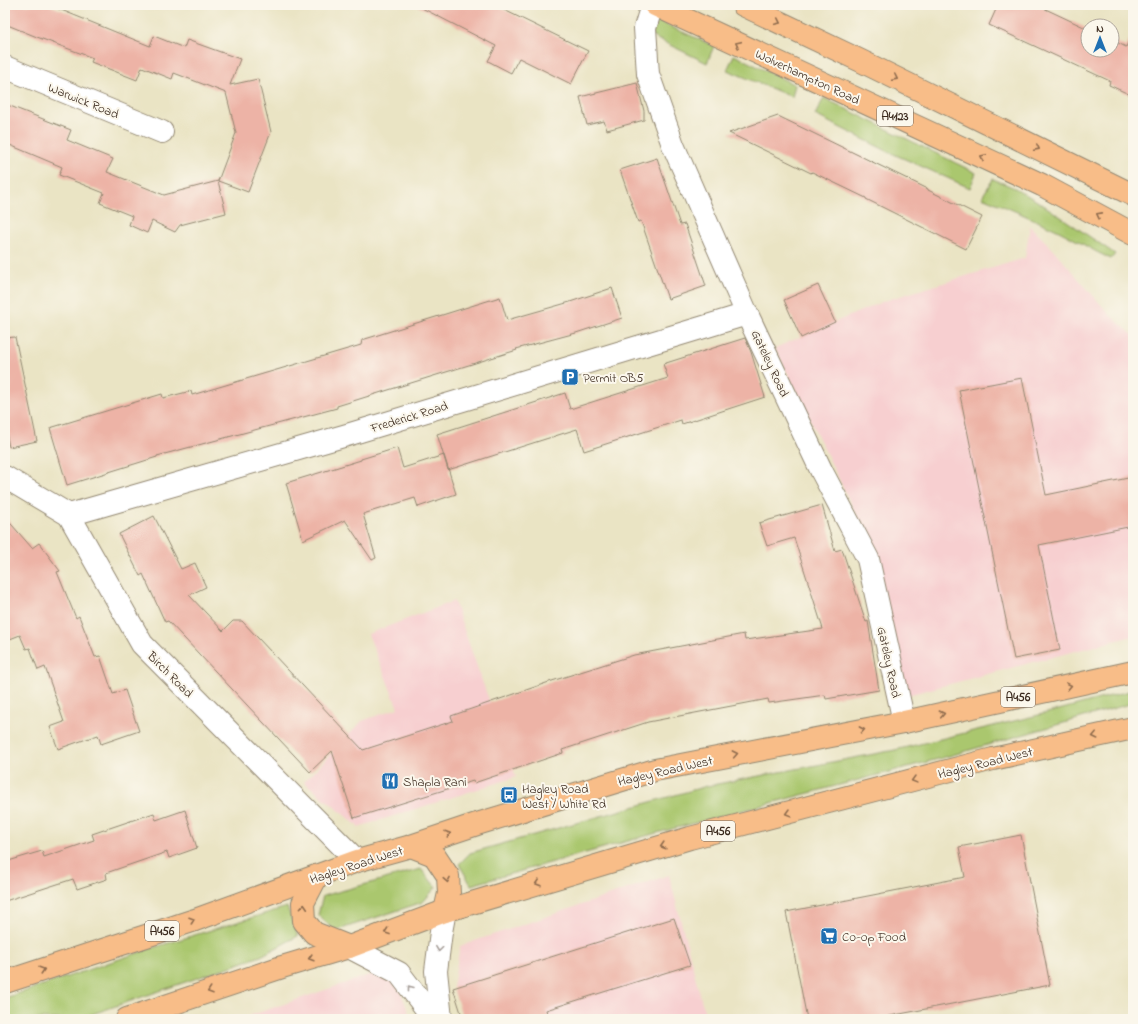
<svg xmlns="http://www.w3.org/2000/svg" width="1138" height="1024" font-family="'Indie Flower',sans-serif">
<style>
.built{fill:#f7cfd0}
.green{fill:#aac76e;stroke:#727846}
.building{fill:#edb3a6}
.lines{fill:none;stroke-linecap:round;stroke-linejoin:round}
.minor-casing{stroke:#928771;stroke-width:24}
.trunk-casing{stroke:#928771;stroke-width:24}
.minor{stroke:#fff;stroke-width:22}
.trunk{stroke:#f8bd88;stroke-width:22}
.oneway{stroke:#906c4e}
.oneway2{stroke:#a79f9a}
.labels{text-anchor:middle;stroke-width:4;stroke-linejoin:round;paint-order:stroke}
.shield{fill:#fbf7ec;stroke:#75685c;stroke-width:1}
.shield-label{font-size:12px;font-weight:bold;fill:#3b2a1e}
.street-label{font-size:13px;fill:#3b2a1e;stroke:#fbf7ec}
.poi-label{font-size:13px;fill:#3b2a1e;stroke:#fbf7ec;text-anchor:start}
</style>
<rect width="100%" height="100%" fill="#fbf7ec"/>
<filter id="ink" filterUnits="userSpaceOnUse"><feTurbulence type="fractalNoise" baseFrequency=".025" numOctaves="2"/><feDisplacementMap in="SourceGraphic" scale="8" xChannelSelector="R" yChannelSelector="G"/><feConvolveMatrix kernelMatrix="1 2 1 2 8 2 1 2 1" color-interpolation-filters="sRGB"/></filter>
<filter id="wash" filterUnits="userSpaceOnUse"><feTurbulence type="fractalNoise" baseFrequency=".012" numOctaves="4" result="noise"/><feDisplacementMap in="SourceGraphic" scale="16" xChannelSelector="R" yChannelSelector="G"/><feGaussianBlur stdDeviation="0.9" result="paint"/><feColorMatrix in="noise" values="0 0 0 0 0 0 0 0 0 0 0 0 0 0 0 0 0 1.4 0 .05"/><feComposite in="paint" operator="in"/></filter>
<g filter="url(#wash)">
<rect width="100%" height="100%" fill="#eae4c4"/>
<!-- built -->
<g class="built">
<polygon points="1030,226 1051,247 1110,315 1133,335 1133,636 908,695 872,547 775,348 884,301 1025,258"/>
<polygon points="454,601 516,777 359,827 304,782 362,721 398,708 368,634"/>
<polygon points="669,875 706,1018 464,1019 453,988 460,946"/>
<polygon points="381,971 396,980 411,1019 240,1019"/>
</g>
<!-- green -->
<g class="green">
<polygon points="658,21 714,46 707,63 651,36"/>
<polygon points="734,55 795,85 792,97 727,70"/>
<polygon points="824,98 976,173 970,188 889,152 815,115"/>
<path d="M993,179L1015,188L1042,204L1115,254L1111,259C1093,251 1077,240 1059,231C1034,219 1008,208 982,197Z"/>
<polygon points="1133,690 1133,703 942,758 653,834 471,885 459,864 470,853 707,786 895,750 1051,712"/>
<polygon points="421,869 436,887 423,902 335,931 318,915 323,896"/>
<polygon points="287,907 298,936 261,956 78,1019 5,1019 5,998 152,948"/>
</g>
<g id="blocks">
<!-- building -->
<g class="building">
<polygon points="5,5 49,5 150,46 154,36 184,48 187,40 240,59 230,85 258,79 271,132 248,192 218,181 236,133 226,93 174,73 172,79 142,67 137,80 91,62 93,58 37,37 5,24"/>
<polygon points="416,5 494,5 588,51 571,84 519,58 511,73 488,61 496,46"/>
<polygon points="998,5 1037,5 1088,29 1088,50 1112,50 1112,40 1126,47 1133,32 1133,96 1109,85 1110,81 989,25"/>
<polygon points="637,83 644,111 644,120 607,130 604,121 587,125 580,97"/>
<polygon points="5,104 71,130 67,140 113,159 107,172 164,195 218,181 226,213 180,225 175,232 152,221 147,233 129,225 132,216 100,203 104,193 59,175 62,167 5,143"/>
<polygon points="778,116 928,189 928,190 982,217 966,249 866,199 866,198 812,172 811,173 729,133"/>
<polygon points="657,158 680,225 685,224 706,286 668,299 641,221 638,222 620,170"/>
<polygon points="818,285 835,322 801,338 784,300"/>
<polygon points="612,288 622,318 576,333 516,349 517,350 337,406 337,408 157,456 157,457 67,485 50,428 162,394 163,398 191,391 192,395 361,345 362,340 500,297 507,320 570,302"/>
<polygon points="15,337 37,441 9,447 5,427 5,338"/>
<polygon points="745,338 751,352 765,397 682,424 681,420 584,451 577,429 448,470 437,434 565,393 570,409 668,378 663,364"/>
<polygon points="1022,378 1046,495 1133,477 1133,526 1039,545 1060,650 1014,659 959,390"/>
<polygon points="397,448 403,468 444,455 456,494 418,507 415,498 363,514 376,558 372,560 345,520 303,540 286,483 361,460 361,459"/>
<polygon points="822,505 835,551 842,549 866,622 868,621 879,690 826,699 825,695 769,703 768,699 648,722 562,750 563,753 474,783 473,781 354,818 332,751 310,772 168,621 165,622 143,574 140,576 119,534 154,516 181,569 195,563 206,587 189,595 223,631 233,621 242,621 363,750 453,721 451,716 552,681 634,655 744,634 745,640 823,629 794,538 767,546 759,523"/>
<polygon points="5,517 32,548 39,543 60,571 57,572 76,618 79,616 95,657 100,656 113,694 125,690 139,731 101,744 98,735 58,749 50,727 64,722 45,667 38,670 30,648 26,649 20,635 5,641"/>
<polygon points="185,810 197,848 169,858 167,852 106,873 107,879 77,889 73,879 5,901 5,862 42,851 44,857 94,840 92,834 154,813 156,820"/>
<polygon points="1021,835 1050,985 874,1019 807,1019 786,912 965,877 959,847"/>
<polygon points="674,918 690,965 546,1010 549,1019 463,1019 453,988"/>
</g>
</g>
</g>
<g filter="url(#ink)">
<use href="#blocks" fill-opacity="0" stroke="#928771" stroke-width="1"/>
<g class="lines">
<defs>
<g id="minor">
<polyline points="652,5 645,28 648,74 673,145 747,314 822,472 868,559 904,722"/>
<polyline points="5,67 162,132"/>
<polyline points="5,477 69,515 142,644 357,861"/>
<polyline points="69,515 347,435 747,314"/>
<polyline points="349,947 399,973 434,1019"/>
<polyline points="441,1019 436,971 441,932 445,911"/>
</g>
<g id="trunk">
<polyline points="655,5 1042,185 1133,234"/>
<polyline points="743,5 859,60 1133,195"/>
<polyline points="411,846 434,855 448,876 449,893 445,911"/>
<polyline points="317,876 303,903 304,921 314,933 349,947"/>
<polyline points="5,982 195,920 357,861 411,846 477,824 655,770 904,722 1133,672"/>
<polyline points="127,1019 282,967 349,947 445,911 690,838 993,759 1133,728"/>
</g>
</defs>
<!-- minor casing -->
<use href="#minor" class="minor-casing"/>
<!-- trunk casing -->
<use href="#trunk" class="trunk-casing"/>
<!-- minor -->
<use href="#minor" class="minor"/>
<!-- trunk -->
<use href="#trunk" class="trunk"/>
</g>
<!-- one-way arrows -->
<defs><path id="oneway-chevron" d="M-2-3.5L2.5 0L-2 3.5" fill="none" stroke-width="1.6" stroke-linecap="round" stroke-linejoin="round"/></defs>
<g class="oneway">
<use href="#oneway-chevron" transform="translate(778 22) rotate(25)"/>
<use href="#oneway-chevron" transform="translate(738 44) rotate(-155)"/>
<use href="#oneway-chevron" transform="translate(895 78) rotate(26)"/>
<use href="#oneway-chevron" transform="translate(1037 148) rotate(26)"/>
<use href="#oneway-chevron" transform="translate(983 157) rotate(-155)"/>
<use href="#oneway-chevron" transform="translate(1099 215) rotate(-152)"/>
<use href="#oneway-chevron" transform="translate(1069 686) rotate(-12)"/>
<use href="#oneway-chevron" transform="translate(942 714) rotate(-12)"/>
<use href="#oneway-chevron" transform="translate(862 730) rotate(-11)"/>
<use href="#oneway-chevron" transform="translate(1095 736) rotate(167)"/>
<use href="#oneway-chevron" transform="translate(735 754) rotate(-11)"/>
<use href="#oneway-chevron" transform="translate(914 780) rotate(165)"/>
<use href="#oneway-chevron" transform="translate(788 813) rotate(165)"/>
<use href="#oneway-chevron" transform="translate(448 834) rotate(-19)"/>
<use href="#oneway-chevron" transform="translate(663 846) rotate(163)"/>
<use href="#oneway-chevron" transform="translate(447 880) rotate(79)"/>
<use href="#oneway-chevron" transform="translate(538 883) rotate(163)"/>
<use href="#oneway-chevron" transform="translate(304 907) rotate(-86)"/>
<use href="#oneway-chevron" transform="translate(192 920) rotate(-19)"/>
<use href="#oneway-chevron" transform="translate(387 932) rotate(160)"/>
<use href="#oneway-chevron" transform="translate(311 958) rotate(163)"/>
<use href="#oneway-chevron" transform="translate(42 970) rotate(-18)"/>
<use href="#oneway-chevron" transform="translate(210 991) rotate(161)"/>
</g>
<g class="oneway2">
<use href="#oneway-chevron" transform="translate(439 949) rotate(97)"/>
<use href="#oneway-chevron" transform="translate(410 988) rotate(-128)"/>
</g>
</g>
<!-- icons -->
<defs>
<symbol id="parking-square" viewBox="-11 -11 22 22"><rect x="-9" y="-9" width="18" height="18" rx="4" fill="#1f6fb2" stroke="#fbf7ec"/><path d="M-3.5-5.5H1a3.5 3.5 0 0 1 0 7H-1V5.5H-3.5ZM-1-3.4V-.6H.8a1.4 1.4 0 0 0 0-2.8Z" fill="#fff"/></symbol>
<symbol id="restaurant-square" viewBox="-11 -11 22 22"><rect x="-9" y="-9" width="18" height="18" rx="4" fill="#1f6fb2" stroke="#fbf7ec"/><path d="M-5-6h1v4h1v-4h1v4h1v-4h1v5L-1.5 .5V6h-2V.5L-5-1ZM5-6V6H3V1.5H1.5Q1.5-4 5-6Z" fill="#fff"/></symbol>
<symbol id="bus-square" viewBox="-11 -11 22 22"><rect x="-9" y="-9" width="18" height="18" rx="4" fill="#1f6fb2" stroke="#fbf7ec"/><path d="M-5-6H5V4H4V6H2V4H-2V6H-4V4H-5ZM-3.5-4V0h7V-4ZM-3.5 1.2v1.5H-2V1.2ZM2 1.2v1.5H3.5V1.2Z" fill="#fff"/></symbol>
<symbol id="supermarket-square" viewBox="-11 -11 22 22"><rect x="-9" y="-9" width="18" height="18" rx="4" fill="#1f6fb2" stroke="#fbf7ec"/><path d="M-6-5.5h2.5l.6 2H6L4.5 2H-2.5L-4.4-4H-6ZM-1.5 3.2a1.3 1.3 0 1 0 .1 0ZM3 3.2a1.3 1.3 0 1 0 .1 0Z" fill="#fff"/></symbol>
</defs>
<g fill-rule="evenodd">
<use href="#parking-square" x="560" y="367" width="20" height="20"/>
<use href="#restaurant-square" x="380" y="771" width="20" height="20"/>
<use href="#bus-square" x="499" y="785" width="20" height="20"/>
<use href="#supermarket-square" x="819" y="926" width="20" height="20"/>
</g>
<g class="labels">
<!-- shield labels -->
<g class="shield">
<rect x="877" y="106" width="36" height="20" rx="3"/>
<rect x="1001" y="687" width="34" height="20" rx="3"/>
<rect x="701" y="821" width="34" height="20" rx="3"/>
<rect x="145" y="921" width="34" height="20" rx="3"/>
</g>
<g class="shield-label">
<text x="895" y="120">A4123</text>
<text x="1018" y="701">A456</text>
<text x="718" y="835">A456</text>
<text x="162" y="935">A456</text>
</g>
<!-- street labels -->
<g class="street-label">
<text transform="translate(808 76) rotate(25)" y="5">Wolverhampton Road</text>
<text transform="translate(84 100) rotate(22)" y="5">Warwick Road</text>
<text transform="translate(771 363) rotate(65)" y="5">Gateley Road</text>
<text transform="translate(409 416) rotate(-17)" y="5">Frederick Road</text>
<text transform="translate(890 662) rotate(78)" y="5">Gateley Road</text>
<text transform="translate(171 674) rotate(45)" y="5">Birch Road</text>
<text transform="translate(985 762) rotate(-14)" y="5">Hagley Road West</text>
<text transform="translate(665 770) rotate(-13)" y="5">Hagley Road West</text>
<text transform="translate(356 864) rotate(-18)" y="5">Hagley Road West</text>
</g>
<!-- poi labels -->
<g class="poi-label">
<text x="583" y="382">Permit OB5</text>
<text x="403" y="786">Shapla Rani</text>
<text x="522" y="793">Hagley Road<tspan x="522" dy="15">West / White Rd</tspan></text>
<text x="842" y="941">Co-op Food</text>
</g>
</g>
<!-- margin -->
<rect width="1138" height="1024" fill="none" stroke="#fbf7ec" stroke-width="20"/>
<!-- north arrow -->
<g transform="translate(1100 38)"><circle r="19" fill="#fbf7ec" stroke="#aea59a"/>
<path d="M0-3L7 15L0 10L-7 15Z" fill="#1f6fb2"/>
<text y="-6" font-size="11" font-weight="bold" text-anchor="middle" fill="#3b2a1e">N</text>
</g>
</svg>
